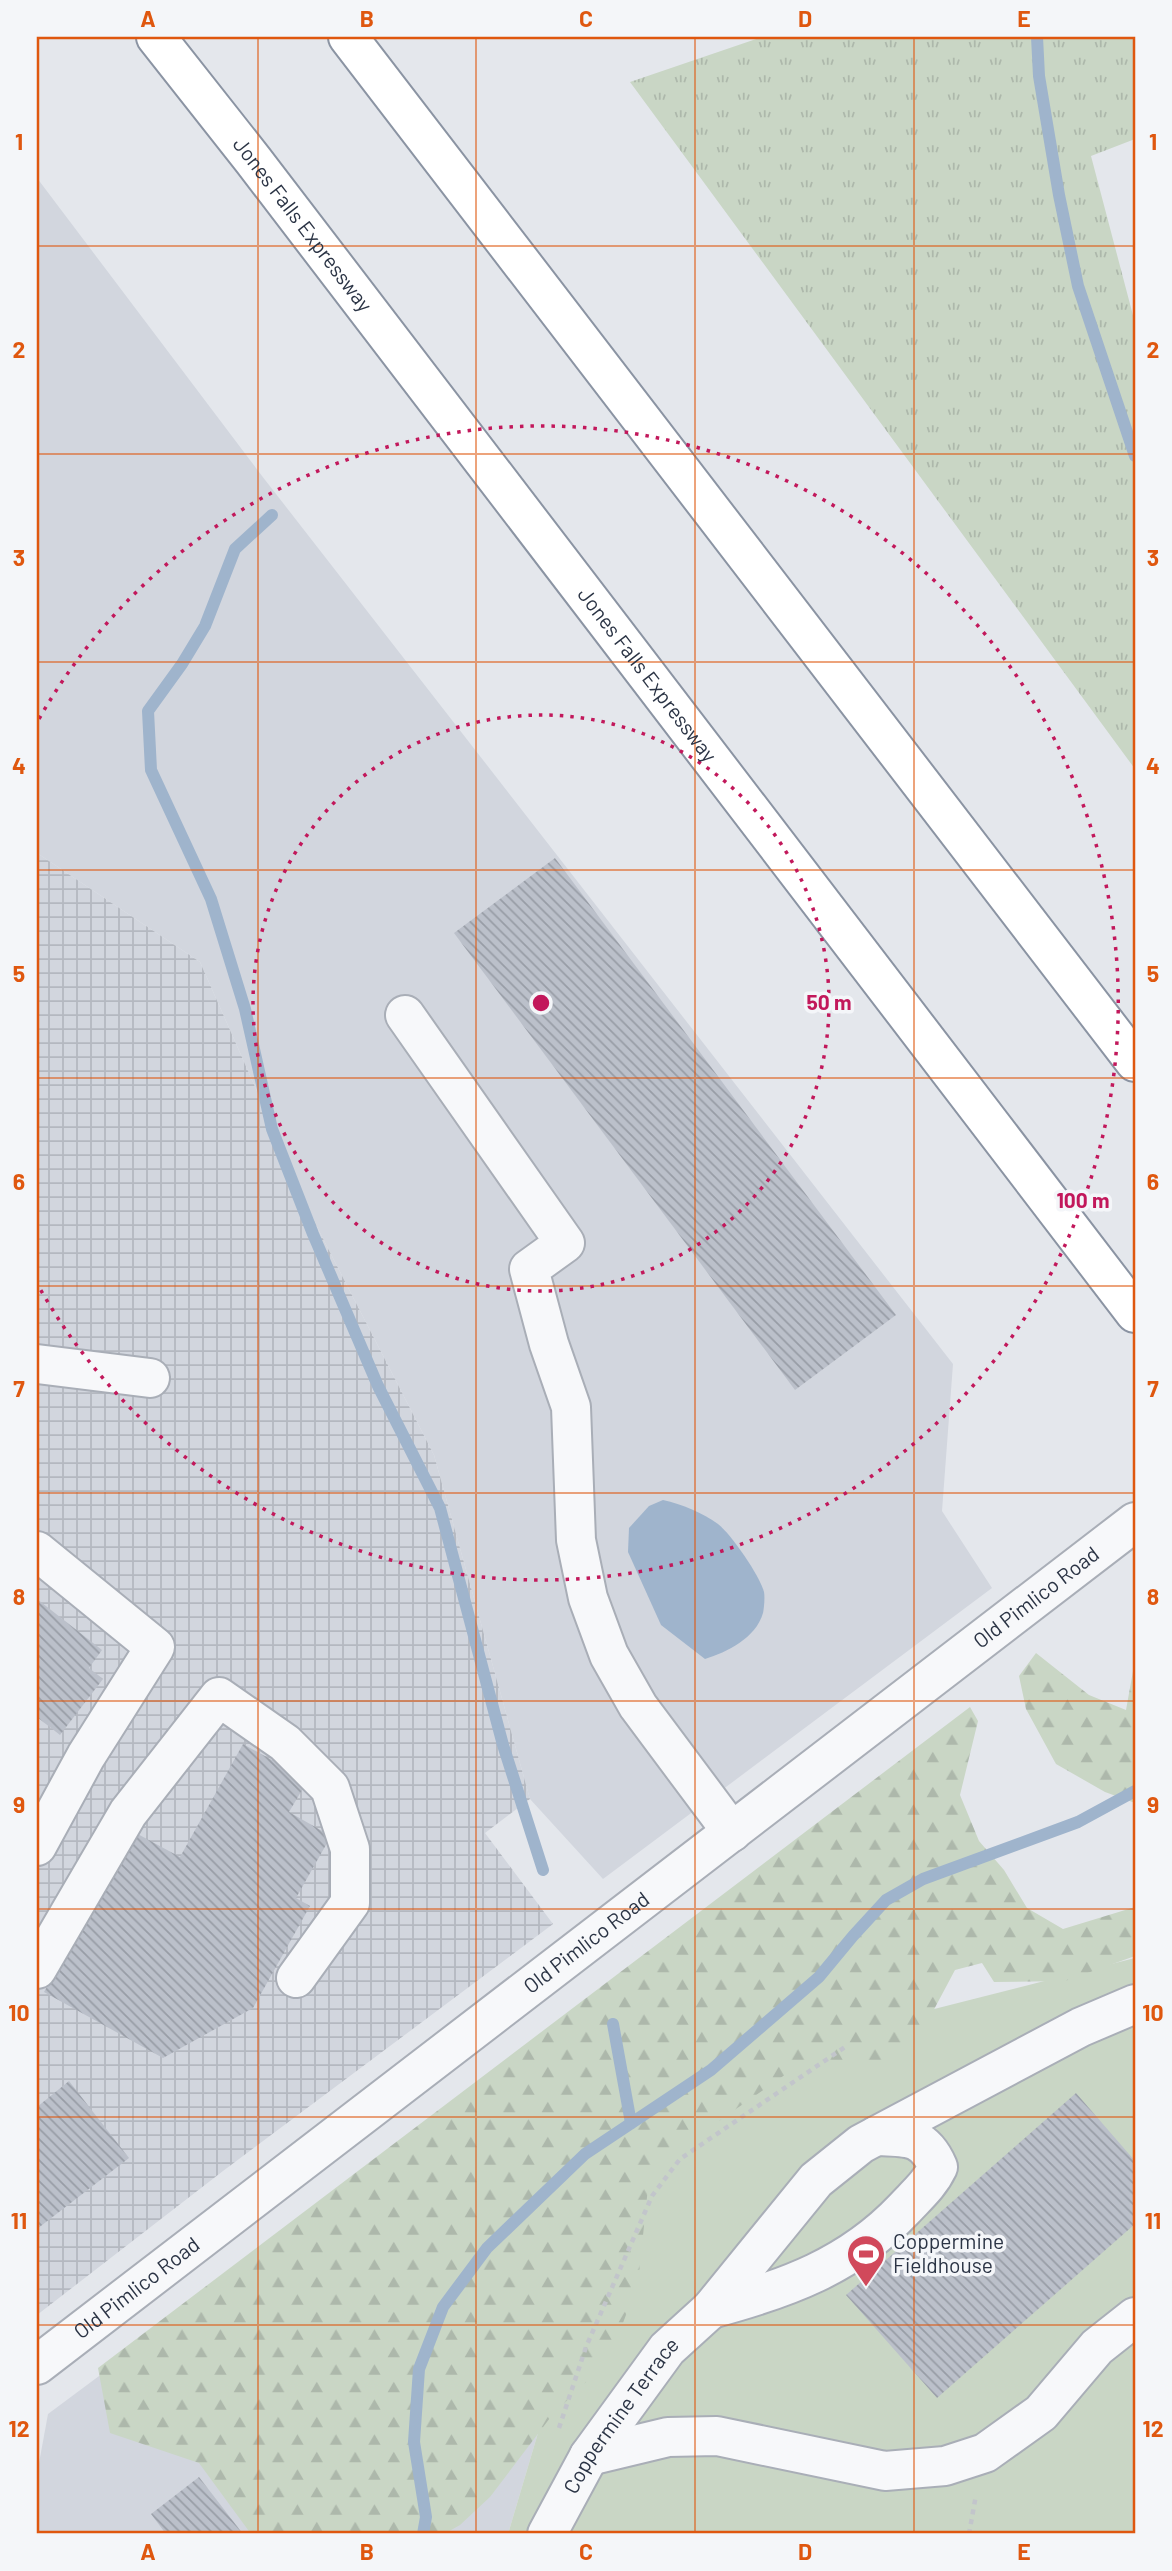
<svg xmlns="http://www.w3.org/2000/svg" width="1172" height="2571" font-family="Barlow,sans-serif">
<style>
.built{fill:#d2d6de}
.industrial{fill:url(#industrial-grid)}
.grass{fill:#c9d6c5}
.forest{fill:url(#forest-firs)}
.park{fill:url(#park-tufts)}
.water{fill:#9fb4cc}
.lines{fill:none;stroke-linecap:round;stroke-linejoin:round}
.stream{stroke:#9fb4cc;stroke-width:12}
.building{fill:url(#building-back-hatch)}
.minor-casing{stroke:#a9aeb7;stroke-width:42}
.highway-casing{stroke:#8b94a3;stroke-width:42}
.path{stroke:#c2c5cb;stroke-width:4.5;stroke-dasharray:5 5;stroke-linecap:butt}
.minor{stroke:#f7f8fa;stroke-width:38}
.highway{stroke:#fff;stroke-width:38}
.grid{fill:none;stroke:#df570f;stroke-width:2;stroke-opacity:0.55}
.ring{fill:none;stroke:#c2185b;stroke-width:3.5;stroke-dasharray:3.5 7}
.labels{text-anchor:middle;stroke-width:7;stroke-linejoin:round;paint-order:stroke}
.street-label{font-size:21px;fill:#2b3445;stroke:#f4f6f9}
.poi-label{font-size:21px;fill:#2b3445;stroke:#f4f6f9;text-anchor:start}
.centre{fill:#c2185b;stroke:#f4f6f9;stroke-width:3.5}
.ring-label{font-size:21px;text-anchor:middle;font-weight:bold;fill:#c2185b;stroke:#f4f6f9;stroke-width:7;stroke-linejoin:round;paint-order:stroke}
.neatline{fill:none;stroke:#df570f;stroke-width:2.5}
.grid-label{font-size:23px;text-anchor:middle;font-weight:bold;fill:#df570f}
</style>
<defs>
<pattern id="industrial-grid" width="8" height="8" patternUnits="userSpaceOnUse" patternTransform="scale(1.75)"><rect width="8" height="8" fill="#d2d6de"/><path d="M0 4h8M4 0v8" fill="none" stroke="#b4b8c0"/></pattern>
<pattern id="forest-firs" width="22" height="20" patternUnits="userSpaceOnUse" patternTransform="scale(1.75)"><rect width="22" height="20" fill="#c9d6c5"/><path d="M5 1l3.5 6h-7zM16 11l3.5 6h-7z" fill="#adb8ab"/></pattern>
<pattern id="park-tufts" width="24" height="20" patternUnits="userSpaceOnUse" patternTransform="scale(1.75)"><rect width="24" height="20" fill="#c9d6c5"/><path d="M3 7l-1-3M5 7V3M7 7l1-3M15 17l-1-3M17 17v-4M19 17l1-3" fill="none" stroke="#adb8ab"/></pattern>
<pattern id="building-back-hatch" width="6" height="6" patternUnits="userSpaceOnUse" patternTransform="scale(1.75)"><rect width="6" height="6" fill="#bbc0ca"/><path d="M-1 5l2 2M0 0l6 6M5-1l2 2" fill="none" stroke="#989da6"/></pattern>
</defs>
<rect width="100%" height="100%" fill="#e4e7ec"/>
<!-- built -->
<g class="built">
<polygon points="37,178 262,476 953,1364 942,1511 992,1588 603,1879 530,1799 434,1455 316,1225 200,962 37,853"/>
<polygon points="361,2181 543,2416 508,2534 41,2534 37,2530 37,2474 48,2414"/>
</g>
<!-- industrial -->
<polygon class="industrial" points="37,853 200,962 316,1225 434,1455 530,1799 485,1833 553,1924 223,2171 37,2315"/>
<!-- grass -->
<polygon class="grass" points="1135,1958 1135,2534 508,2534 543,2416 650,2160 816,2039"/>
<!-- forest -->
<g class="forest">
<polygon points="1036,1653 1089,1695 1126,1710 1135,1660 1135,1803 1105,1792 1056,1764 1026,1709 1019,1676"/>
<polygon points="970,1707 978,1721 960,1795 979,1841 1004,1870 1027,1908 1063,1929 1135,1907 1135,1956 1065,1981 994,1982 982,1963 955,1970 914,2047 878,2071 812,2056 723,2118 649,2178 638,2283 609,2360 553,2414 490,2497 460,2525 444,2534 251,2534 199,2463 110,2433 98,2368"/>
</g>
<!-- park -->
<polygon class="park" points="762,37 1135,37 1135,139 1091,156 1135,323 1135,769 630,82"/>
<!-- water -->
<path class="water" d="M663,1500C682,1504 703,1513 718,1524C731,1534 760,1576 764,1592C765,1597 764,1608 763,1613C756,1638 727,1652 705,1659L661,1625L628,1552L629,1528L649,1506Z"/>
<g class="lines">
<!-- stream -->
<g class="stream">
<polyline points="1037,37 1039,76 1059,195 1078,286 1135,456"/>
<polyline points="272,515 235,549 205,626 182,664 148,711 151,770 211,899 245,1009 272,1129 313,1234 378,1386 440,1508 503,1745 543,1870"/>
<polyline points="613,2024 631,2123"/>
<polyline points="423,2534 426,2517 414,2442 419,2369 443,2307 487,2248 585,2154 711,2070 819,1977 853,1936 886,1900 923,1879 1078,1822 1135,1791"/>
</g>
</g>
<!-- building -->
<g class="building">
<polygon points="555,858 896,1315 795,1390 454,933"/>
<polygon points="37,1599 102,1650 89,1668 103,1679 60,1735 37,1717"/>
<polygon points="243,1744 308,1780 289,1812 331,1836 296,1898 310,1906 253,2008 163,2058 44,1992 134,1832 180,1857"/>
<polygon points="69,2081 129,2158 37,2229 37,2107"/>
<polygon points="1076,2093 1135,2161 1135,2224 937,2398 846,2295"/>
<polygon points="199,2477 243,2534 166,2534 151,2514"/>
</g>
<g class="lines">
<defs>
<g id="minor">
<polyline points="405,1015 565,1243 529,1269 549,1344 571,1407 576,1540 588,1598 609,1655 638,1706 732,1832"/>
<polyline points="37,1364 150,1378"/>
<polyline points="37,1551 155,1647 86,1756 37,1846"/>
<polyline points="37,1969 128,1813 219,1697 285,1743 330,1788 350,1849 350,1903 296,1978"/>
<path d="M711,2309C786,2289 850,2266 904,2209C917,2195 930,2184 938,2167C924,2135 908,2137 876,2136"/>
<path id="s1" d="M37,2365L1135,1522"/>
<polyline points="589,2456 668,2437 717,2436 885,2471 945,2466 985,2453 1041,2413 1097,2347 1135,2317"/>
<path id="s2" d="M547,2534L589,2456L667,2349L711,2309L816,2180L861,2144L876,2136L1081,2027L1135,2004"/>
</g>
<g id="highway">
<path id="s3" d="M156,37L253,160L1135,1313"/>
<polyline points="348,37 1135,1062"/>
</g>
</defs>
<!-- minor casing -->
<use href="#minor" class="minor-casing"/>
<!-- highway casing -->
<use href="#highway" class="highway-casing"/>
<!-- path -->
<g class="path">
<polyline points="559,2428 586,2347 652,2196 680,2159 845,2047"/>
<polyline points="969,2534 976,2495"/>
</g>
<!-- minor -->
<use href="#minor" class="minor"/>
<!-- highway -->
<use href="#highway" class="highway"/>
</g>
<!-- grid -->
<path class="grid" d="M258,37V2534M476,37V2534M695,37V2534M914,37V2534M37,246H1135M37,454H1135M37,662H1135M37,870H1135M37,1078H1135M37,1286H1135M37,1493H1135M37,1701H1135M37,1909H1135M37,2117H1135M37,2325H1135"/>
<!-- distance rings -->
<g class="ring">
<circle cx="541" cy="1003" r="288"/>
<path d="M39 719A577 577 0 1 1 39 1287"/>
</g>
<!-- icons -->
<defs>
<symbol id="stadium-pin" viewBox="-11 -11 22 30"><path d="M0 17L-7.5 6A9.5 9.5 0 1 1 7.5 6Z" fill="#d1495b" stroke="#f4f6f9"/><path d="M0-5a6.5 5 0 1 0 0 10a6.5 5 0 1 0 0-10ZM-3.5-1.8h7v3.6h-7Z" fill="#fff"/></symbol>
</defs>
<g fill-rule="evenodd">
<use href="#stadium-pin" x="844" y="2232" width="44" height="60"/>
</g>
<g class="labels">
<!-- street labels -->
<g class="street-label">
<text dy="7" stroke="none"><textPath href="#s3" startOffset="238">Jones Falls Expressway</textPath></text>
<text dy="7" stroke="none"><textPath href="#s3" startOffset="805">Jones Falls Expressway</textPath></text>
<text dy="7" stroke="none"><textPath href="#s1" startOffset="1260">Old Pimlico Road</textPath></text>
<text dy="7" stroke="none"><textPath href="#s1" startOffset="693">Old Pimlico Road</textPath></text>
<text dy="7" stroke="none"><textPath href="#s1" startOffset="126">Old Pimlico Road</textPath></text>
<text dy="7" stroke="none"><textPath href="#s2" startOffset="140">Coppermine Terrace</textPath></text>
</g>
<!-- poi labels -->
<g class="poi-label">
<text x="893" y="2249">Coppermine<tspan x="893" dy="24">Fieldhouse</tspan></text>
</g>
</g>
<circle cx="541" cy="1003" r="10" class="centre"/>
<g class="ring-label">
<text x="829" y="1010">50 m</text>
<text x="1083" y="1208">100 m</text>
</g>
<!-- border -->
<rect width="1172" height="2571" fill="none" stroke="#f4f6f9" stroke-width="77"/>
<rect x="38" y="38" width="1096" height="2494" class="neatline"/>
<g class="grid-label">
<text x="148" y="27">A</text>
<text x="367" y="27">B</text>
<text x="586" y="27">C</text>
<text x="805" y="27">D</text>
<text x="1024" y="27">E</text>
<text x="19" y="150">1</text>
<text x="1153" y="150">1</text>
<text x="19" y="358">2</text>
<text x="1153" y="358">2</text>
<text x="19" y="566">3</text>
<text x="1153" y="566">3</text>
<text x="19" y="774">4</text>
<text x="1153" y="774">4</text>
<text x="19" y="982">5</text>
<text x="1153" y="982">5</text>
<text x="19" y="1190">6</text>
<text x="1153" y="1190">6</text>
<text x="19" y="1397">7</text>
<text x="1153" y="1397">7</text>
<text x="19" y="1605">8</text>
<text x="1153" y="1605">8</text>
<text x="19" y="1813">9</text>
<text x="1153" y="1813">9</text>
<text x="19" y="2021">10</text>
<text x="1153" y="2021">10</text>
<text x="19" y="2229">11</text>
<text x="1153" y="2229">11</text>
<text x="19" y="2437">12</text>
<text x="1153" y="2437">12</text>
<text x="148" y="2560">A</text>
<text x="367" y="2560">B</text>
<text x="586" y="2560">C</text>
<text x="805" y="2560">D</text>
<text x="1024" y="2560">E</text>
</g>
</svg>
